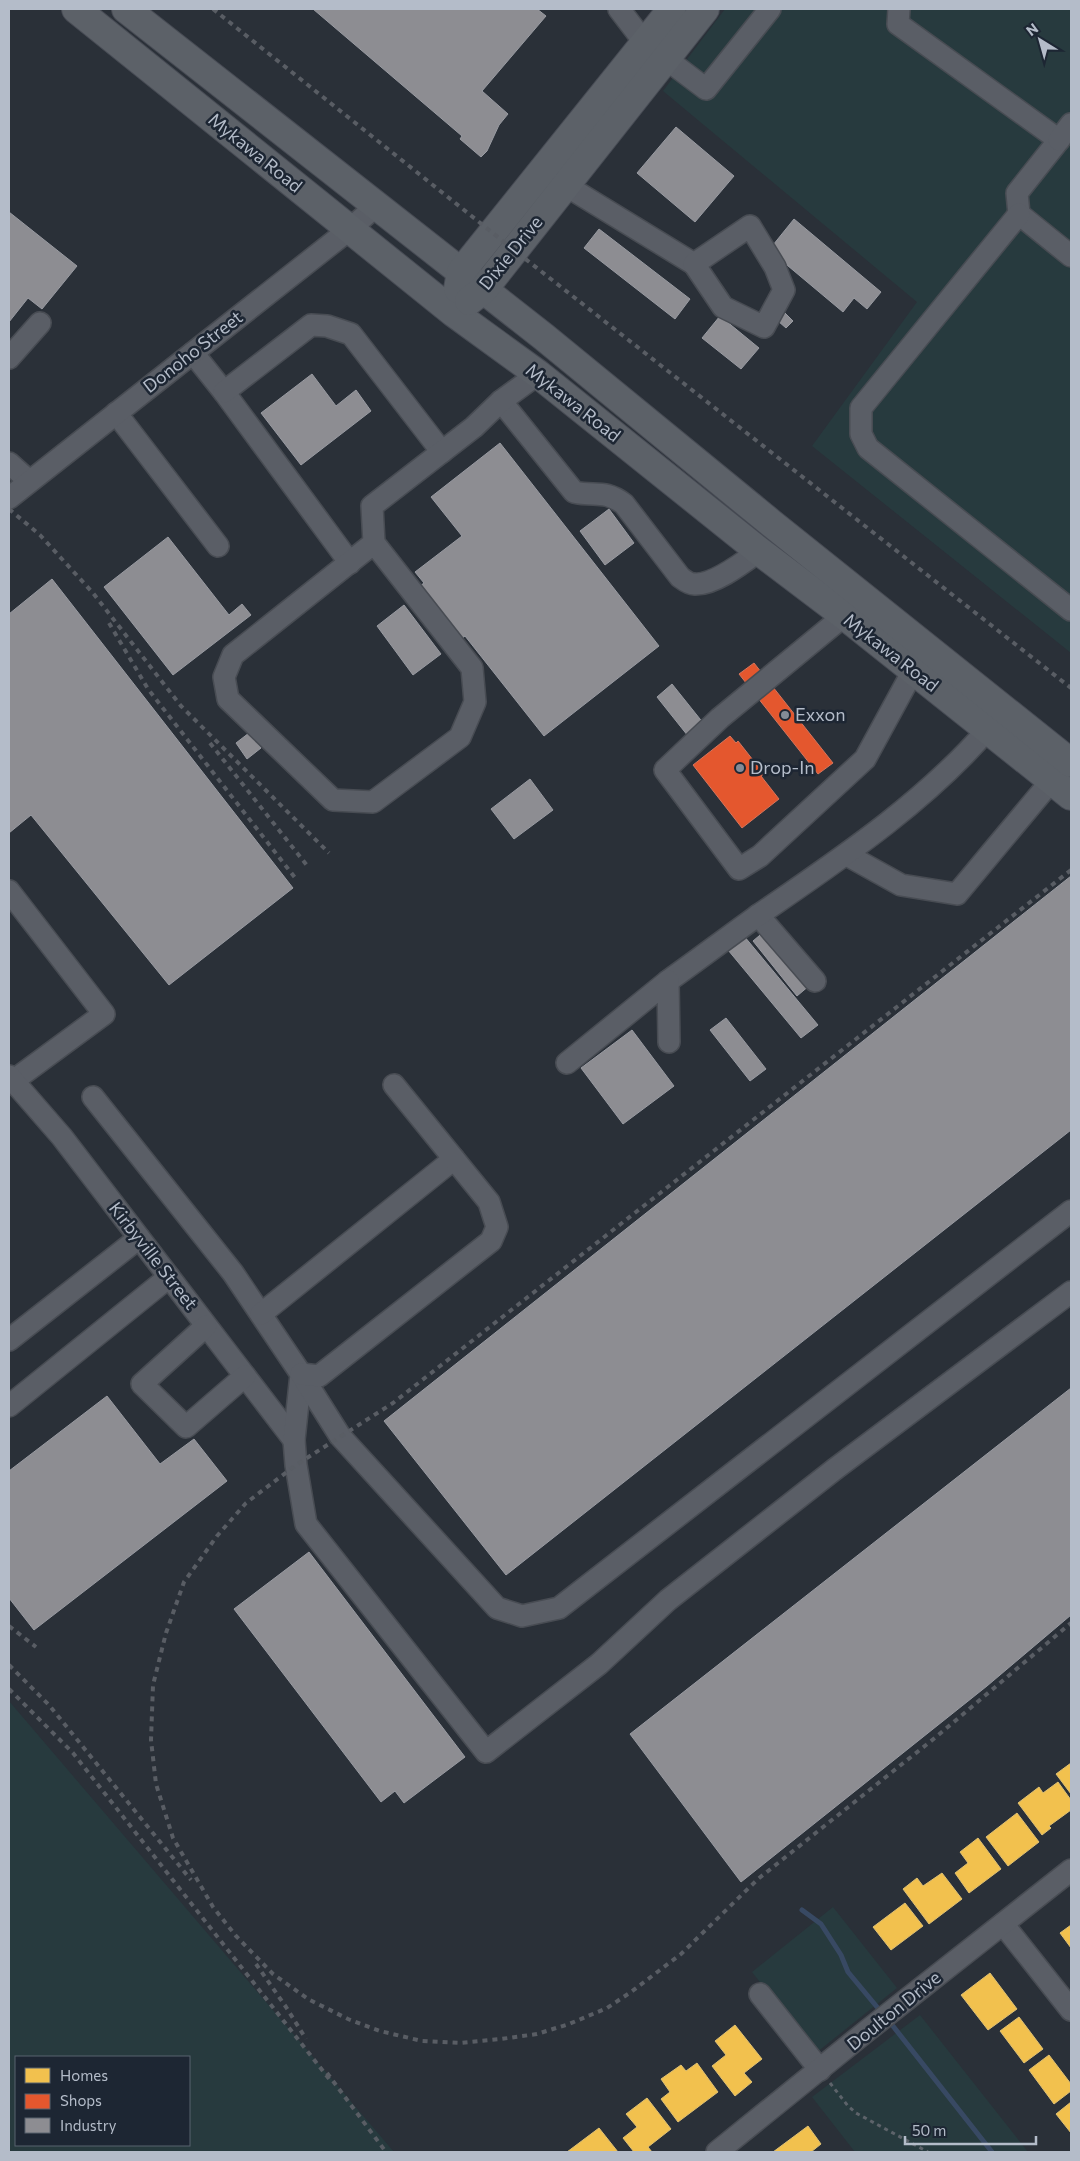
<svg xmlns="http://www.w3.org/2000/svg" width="1080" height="2161" font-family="Commissioner,sans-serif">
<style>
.green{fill:#273a3e;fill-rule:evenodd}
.homes{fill:#f2c14e;stroke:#dfc073}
.shops{fill:#e4572e;stroke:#d6755c}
.industry{fill:#8d8d92;stroke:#999ba2}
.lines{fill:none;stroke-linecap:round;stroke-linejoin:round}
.stream{stroke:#384963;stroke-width:5}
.minor-casing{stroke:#484c53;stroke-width:24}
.major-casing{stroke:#484c55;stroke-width:30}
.path{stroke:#5d636a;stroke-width:3;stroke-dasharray:4 4;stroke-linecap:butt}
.minor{stroke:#5a5e66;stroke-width:21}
.major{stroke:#5c6168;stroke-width:28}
.rail{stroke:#595d64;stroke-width:4;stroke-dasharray:5 5;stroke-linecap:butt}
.poi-dot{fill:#848b96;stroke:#1d2633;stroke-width:2}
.labels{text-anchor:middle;stroke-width:5;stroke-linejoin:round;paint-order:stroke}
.street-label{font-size:18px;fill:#b4bcc9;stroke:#1d2633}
.poi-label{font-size:18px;fill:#b4bcc9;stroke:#1d2633;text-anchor:start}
</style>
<rect width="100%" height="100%" fill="#2a3038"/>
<!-- green -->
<g class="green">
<polygon points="725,9 1071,9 1071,653 812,446 917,302 663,91"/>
<path d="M9,1701L394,2152H9ZM189,2057V2145H16V2057Z"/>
<polygon points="833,1907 897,1988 816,2053 752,1972"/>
<polygon points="920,2015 1028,2152 855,2152 812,2097"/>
</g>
<!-- homes -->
<g class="homes">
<polygon points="1071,1763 1071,1794 1056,1774"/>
<polygon points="1058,1782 1071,1800 1071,1810 1049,1826 1051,1828 1042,1835 1018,1803 1039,1787 1043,1793"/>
<polygon points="1017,1813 1039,1842 1008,1866 986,1837"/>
<polygon points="978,1838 1001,1869 969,1893 955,1873 968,1863 960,1852"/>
<polygon points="942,1873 962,1899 929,1924 903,1889 917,1878 923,1886"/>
<polygon points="905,1903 923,1926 891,1950 873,1927"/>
<polygon points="1071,1925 1071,1948 1060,1933"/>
<polygon points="990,1973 1017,2009 988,2030 961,1995"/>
<polygon points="1019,2017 1043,2049 1024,2063 1000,2031"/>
<polygon points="735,2025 762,2059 744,2073 752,2082 735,2096 712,2066 726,2055 715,2041"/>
<polygon points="1049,2055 1071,2084 1071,2091 1054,2104 1029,2070"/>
<polygon points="697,2063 718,2092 678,2122 661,2099 670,2092 661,2079 681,2065 686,2071"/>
<polygon points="647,2098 671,2129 648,2147 652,2152 634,2152 623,2138 637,2127 626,2114"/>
<polygon points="1071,2102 1071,2133 1056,2114"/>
<polygon points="808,2126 821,2144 811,2152 773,2152"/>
<polygon points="599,2128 618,2152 567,2152"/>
</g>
<!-- shops -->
<g class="shops">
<polygon points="754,663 833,763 818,774 739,674"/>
<polygon points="730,736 736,743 738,741 764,774 761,776 779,799 742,828 693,765"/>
</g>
<!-- industry -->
<g class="industry">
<polygon points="313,9 537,9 546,16 482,91 508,114 499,125 487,151 481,157 460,139 462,136"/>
<polygon points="676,127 734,176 695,222 637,173"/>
<polygon points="9,212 77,266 42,309 28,298 9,322"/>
<polygon points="794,219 881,292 867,309 854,298 843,312 769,250"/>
<polygon points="599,229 690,299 675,319 584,248"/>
<polygon points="785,313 793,321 786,328 778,321"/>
<polygon points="720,316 759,348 741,369 702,338"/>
<polygon points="312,374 336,406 356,390 371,411 301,465 261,413"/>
<polygon points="500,443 659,646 544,736 465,636 457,642 416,589 424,583 415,572 462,536 431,497"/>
<polygon points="609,509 634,543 605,565 580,531"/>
<polygon points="168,537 229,615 242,604 251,615 173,675 104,587"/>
<polygon points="52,579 293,888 169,985 31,815 9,833 9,614"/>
<polygon points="404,605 441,654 413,675 377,626"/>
<polygon points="672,684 708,729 692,741 657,697"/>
<polygon points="249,733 261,748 247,759 236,743"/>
<polygon points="530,779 553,810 514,839 491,809"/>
<polygon points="1071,876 1071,1130 506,1575 384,1421"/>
<polygon points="766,930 810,985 797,996 753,941"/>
<polygon points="744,936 818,1025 801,1038 728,950"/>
<polygon points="726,1018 766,1069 750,1081 710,1030"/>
<polygon points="632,1030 674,1086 623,1124 581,1068"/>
<polygon points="1071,1388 1071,1615 987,1686 741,1882 630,1734"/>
<polygon points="107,1396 160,1464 194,1439 227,1481 34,1630 9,1598 9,1471"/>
<polygon points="309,1552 465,1757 404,1803 395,1791 381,1802 234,1609"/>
</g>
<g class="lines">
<!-- stream -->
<g class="stream">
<polyline points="802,1910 821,1924 841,1955 848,1972 882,2013"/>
<polyline points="889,2021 992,2152"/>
</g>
<defs>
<g id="minor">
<polyline points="619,9 645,43 706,89 770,9"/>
<polyline points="899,9 898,24 1059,140 1017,193 1019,214 1071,256"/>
<polyline points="1059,140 1071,124"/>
<polyline points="565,185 694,264"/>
<polyline points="1019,214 861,408 861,434 868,448 1071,610"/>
<polygon points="750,226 775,267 784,290 764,327 723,307 694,264"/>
<polyline points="193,353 224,392 350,563"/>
<polyline points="9,358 40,323"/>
<polyline points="224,392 311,325 327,326 351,334 442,452"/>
<path d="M501,401L574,492C595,497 604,489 624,504L680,577C684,580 689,584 694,584C713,586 744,562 759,551"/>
<polyline points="116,413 218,546"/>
<polyline points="9,463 29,481"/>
<polyline points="9,498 350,229 377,205"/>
<polyline points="374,543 472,668 475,702 460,737 373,802 333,800 228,699 224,677 233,655 374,543 372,506 474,427 501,401 538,374"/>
<polyline points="856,606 720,718 665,770 739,869 760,856 865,759 913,671"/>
<polyline points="847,855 901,885 957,894 1052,780"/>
<polyline points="9,891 104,1014 13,1081 9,1080"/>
<polyline points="758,915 815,981"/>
<path d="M668,981C699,959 729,936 760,914C840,859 924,803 988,729"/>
<polyline points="567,1063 668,981 669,1042"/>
<polyline points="9,1076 62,1137 294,1440"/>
<polyline points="93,1097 233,1273 301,1374 294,1440 296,1465 306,1524 486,1752 599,1664 668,1600 835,1469 1071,1292"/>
<polyline points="261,1314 454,1159"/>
<polyline points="206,1326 142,1384 186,1427 245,1376"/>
<polyline points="9,1340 139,1238"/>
<polyline points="301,1374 340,1436 497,1608 522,1616 559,1608 1071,1211"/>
<polyline points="301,1374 319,1376 491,1241 497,1227 489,1202 394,1085"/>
<polyline points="9,1406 169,1277"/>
<polyline points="1003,1924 1071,2010"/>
<polyline points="760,1994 820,2070"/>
<polyline points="717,2152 868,2030 1071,1870"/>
</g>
<g id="major">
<polyline points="76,9 454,313 538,374 759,551 845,616 1071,796"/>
<polyline points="126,9 544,337 771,523 1071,763"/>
<polyline points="458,289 461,272 672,9"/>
<polyline points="469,301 483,290 705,9"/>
</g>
</defs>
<!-- minor casing -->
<use href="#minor" class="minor-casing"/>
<!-- major casing -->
<use href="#major" class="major-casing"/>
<!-- path -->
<polyline class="path" points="830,2083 848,2106 856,2113 928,2152"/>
<!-- minor -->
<use href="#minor" class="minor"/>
<!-- major -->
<use href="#major" class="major"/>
<!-- rail -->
<g class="rail">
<polyline points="213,9 514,250 1071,688"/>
<polyline points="9,509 40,535 93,593 181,706 329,853"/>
<polyline points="109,623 148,689 296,879"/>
<polyline points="210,743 309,868"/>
<polyline points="1071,870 393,1403 296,1465 246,1503 217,1536 184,1582 166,1633 153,1685 151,1740 156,1784 173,1838 213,1907 236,1936 273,1974 308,1999 348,2019 380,2031 422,2041 460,2043 501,2039 537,2034 569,2024 607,2008 631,1992 681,1954 758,1879 936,1737 1071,1623"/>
<polyline points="9,1626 36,1647"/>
<polyline points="9,1665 49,1705 191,1880"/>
<polyline points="9,1689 73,1753 330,2080"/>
<polyline points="256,1964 286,2007 306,2039"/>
<polyline points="327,2073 386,2152"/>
</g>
</g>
<!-- markers -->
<g class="poi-dot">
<circle cx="785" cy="715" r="5"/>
<circle cx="740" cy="768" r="5"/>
</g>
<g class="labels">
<!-- street labels -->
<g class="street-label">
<text transform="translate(255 153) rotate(39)" y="6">Mykawa Road</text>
<text transform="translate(511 253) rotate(-51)" y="6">Dixie Drive</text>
<text transform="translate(193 352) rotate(-38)" y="6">Donoho Street</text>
<text transform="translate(573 403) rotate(38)" y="6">Mykawa Road</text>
<text transform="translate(891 653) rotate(38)" y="6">Mykawa Road</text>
<text transform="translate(153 1256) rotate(52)" y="6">Kirbyville Street</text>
<text transform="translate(894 2011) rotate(-39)" y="6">Doulton Drive</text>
</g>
<!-- poi labels -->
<g class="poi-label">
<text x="795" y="721">Exxon</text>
<text x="750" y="774">Drop-In</text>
</g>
</g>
<!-- border -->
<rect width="1080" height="2161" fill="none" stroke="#b4bcc9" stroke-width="20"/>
<!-- legend -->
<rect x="15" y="2056" width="175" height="90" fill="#1d2633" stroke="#59626f"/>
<rect x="25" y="2068" width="25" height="15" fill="#f2c14e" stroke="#59626f"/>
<text x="60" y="2081" font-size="15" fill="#b4bcc9">Homes</text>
<rect x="25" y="2094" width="25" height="15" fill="#e4572e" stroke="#59626f"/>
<text x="60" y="2106" font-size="15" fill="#b4bcc9">Shops</text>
<rect x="25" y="2118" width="25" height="15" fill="#8d8d92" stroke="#59626f"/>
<text x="60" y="2131" font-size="15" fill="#b4bcc9">Industry</text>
<!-- north arrow -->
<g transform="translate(1040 40) rotate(323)" stroke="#1d2633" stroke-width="4" paint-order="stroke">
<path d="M0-4L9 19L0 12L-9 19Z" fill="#b4bcc9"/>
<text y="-8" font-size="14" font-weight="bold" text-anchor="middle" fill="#b4bcc9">N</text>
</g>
<!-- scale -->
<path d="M905 2136v8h131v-8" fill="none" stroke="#b4bcc9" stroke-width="2.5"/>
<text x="912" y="2136" font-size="15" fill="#b4bcc9" stroke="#1d2633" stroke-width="4" paint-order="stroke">50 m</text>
</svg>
